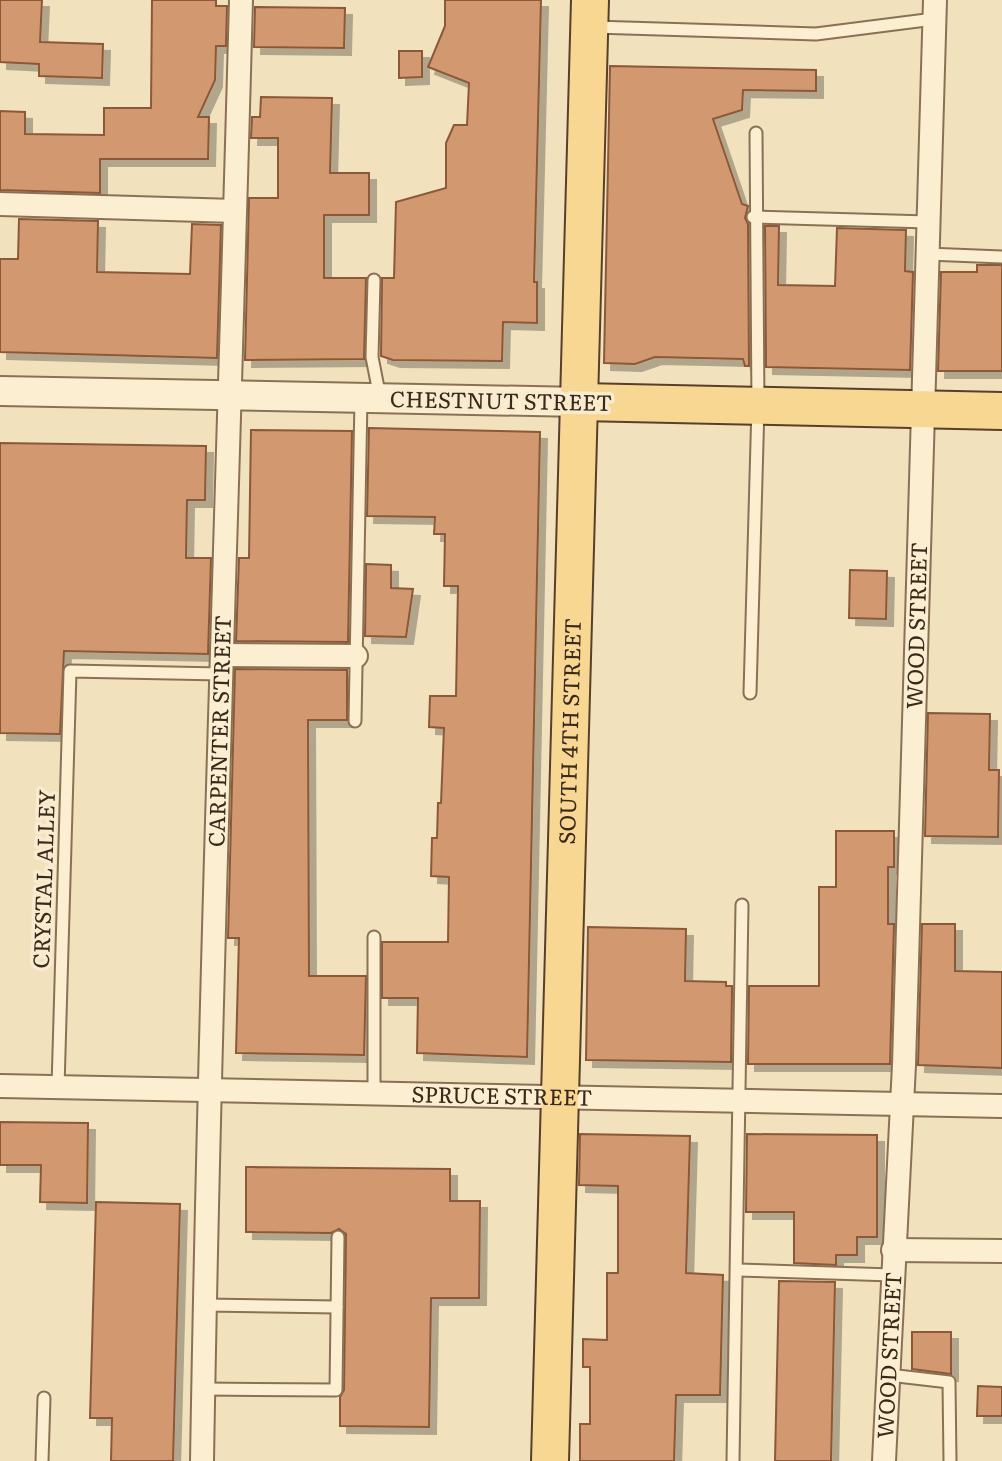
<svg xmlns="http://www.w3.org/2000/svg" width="1002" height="1461" font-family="Literata,serif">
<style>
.building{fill:#d29870;stroke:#8b5939;stroke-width:2;filter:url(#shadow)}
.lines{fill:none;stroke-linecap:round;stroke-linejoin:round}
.service-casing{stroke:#8a7155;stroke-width:15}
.minor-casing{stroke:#8a7155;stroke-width:26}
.tertiary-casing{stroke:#8a7155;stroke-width:32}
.primary-casing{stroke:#573f2a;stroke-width:40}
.service{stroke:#fbeed1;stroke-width:11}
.minor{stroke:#fbeed1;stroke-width:22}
.tertiary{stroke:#fbeed1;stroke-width:28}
.primary{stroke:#f8d792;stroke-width:36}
.labels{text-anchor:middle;stroke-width:7;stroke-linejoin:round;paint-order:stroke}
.street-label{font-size:22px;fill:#39291b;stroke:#f8ebce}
</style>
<defs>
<filter id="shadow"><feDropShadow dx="7" dy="7" stdDeviation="0" flood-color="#0004"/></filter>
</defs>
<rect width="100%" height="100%" fill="#f1e1bd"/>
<!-- building -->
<g class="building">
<polygon points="0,0 42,0 40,42 103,44 102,78 39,76 39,64 0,62"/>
<polygon points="152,0 216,0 216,6 227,6 226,46 216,46 215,80 198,117 209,117 208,159 100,159 100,193 0,190 0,111 25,112 25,134 104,135 104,108 151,108"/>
<polygon points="445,0 541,0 534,282 537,282 537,323 503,322 502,361 393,360 381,356 382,278 394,278 396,202 446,188 446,143 454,125 467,125 469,83 428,67 445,26"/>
<polygon points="255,7 345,8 344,48 254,47"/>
<polygon points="399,51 422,51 422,77 399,78"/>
<polygon points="610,66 816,70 816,91 743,90 742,110 713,119 742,204 748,206 745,218 748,224 749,366 745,366 743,359 655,357 635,364 604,363"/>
<polygon points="261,97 332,98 330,173 369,173 369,215 324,215 324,278 366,278 364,359 245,360 249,198 278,198 278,138 251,138 252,117 260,117"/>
<polygon points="19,219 98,221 97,272 190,274 192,224 221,225 217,358 0,352 0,259 18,259"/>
<polygon points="765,226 779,226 778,285 835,286 837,228 906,230 905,271 913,272 910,370 766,367"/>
<polygon points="977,265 1002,265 1002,371 938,371 941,272 977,272"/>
<polygon points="369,428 540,432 527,1057 417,1053 418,998 382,998 382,942 448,942 449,877 431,876 432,838 437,838 438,803 441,803 444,728 429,727 430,696 456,696 458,586 444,586 445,534 434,534 435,517 367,516"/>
<polygon points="251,430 352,431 348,642 236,641 239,558 249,558"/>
<polygon points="0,443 206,446 205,500 187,500 186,558 211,558 208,654 64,651 60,734 0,733"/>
<polygon points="366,564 391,565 391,588 413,589 406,637 365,636"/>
<polygon points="850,570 887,571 886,619 849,618"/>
<polygon points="235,669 347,670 347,720 308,720 309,976 366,976 364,1055 236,1053 239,938 228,938"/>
<polygon points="928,713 990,714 989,770 999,770 998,837 925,836"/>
<polygon points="836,831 894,831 894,867 888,867 888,924 894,924 890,1064 748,1064 749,986 819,986 819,887 836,887"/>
<polygon points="922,924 955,924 955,971 1002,972 1002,1068 918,1065"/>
<polygon points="588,927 686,929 685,981 726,982 726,986 732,986 731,1062 586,1060"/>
<polygon points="0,1122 88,1123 87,1203 40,1202 41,1165 0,1165"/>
<polygon points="580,1134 690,1136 686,1273 723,1275 720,1395 676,1395 674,1461 580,1461 580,1424 590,1424 590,1367 583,1367 583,1339 607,1340 607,1273 618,1273 618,1186 579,1185"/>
<polygon points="747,1134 877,1135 877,1237 857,1237 857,1255 836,1255 836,1265 794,1263 794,1212 746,1212"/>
<polygon points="246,1167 450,1169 450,1201 480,1201 479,1298 431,1298 429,1427 340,1426 340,1397 344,1390 346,1234 339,1229 331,1233 246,1232"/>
<polygon points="96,1202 180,1204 173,1461 111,1461 112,1418 90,1418"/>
<polygon points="779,1281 835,1282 831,1461 775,1461"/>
<polygon points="912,1332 951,1332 951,1374 912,1369"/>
<polygon points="978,1386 1002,1387 1002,1416 977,1416"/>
</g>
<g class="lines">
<defs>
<g id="service">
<polyline points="594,27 816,34 934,19"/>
<polyline points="753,217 928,222"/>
<polyline points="927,254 1002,257"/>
<polyline points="374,280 372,357 380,398"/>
<polyline points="750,693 758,406 756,133"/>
<polyline points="355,721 361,398"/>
<polyline points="374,937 374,1094"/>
<polyline points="58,1087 70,671 221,674"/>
<polyline points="738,1270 892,1275"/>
<polyline points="204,1305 337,1307"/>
<polyline points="889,1375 949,1382 950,1461"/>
<polyline points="203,1389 336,1390 338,1237"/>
<polyline points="42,1461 44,1398"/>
<polyline points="733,1461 742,905"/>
</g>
<g id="minor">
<polyline points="0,204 235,211"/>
<polyline points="222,655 356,656"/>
<path id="s1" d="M0,1086L1002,1106"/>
<polyline points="893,1250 1002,1251"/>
<path id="s2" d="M202,1461C210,974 228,487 241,0"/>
<path id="s3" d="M884,1461L904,1065L935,0"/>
</g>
<polyline id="tertiary" points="0,391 581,402"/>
<g id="primary">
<polyline points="581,402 1002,411"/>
<path id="s4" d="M550,1461L590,0"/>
</g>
</defs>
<!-- service casing -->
<use href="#service" class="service-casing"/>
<!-- minor casing -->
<use href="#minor" class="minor-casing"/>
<!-- tertiary casing -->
<use href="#tertiary" class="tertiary-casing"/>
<!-- primary casing -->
<use href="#primary" class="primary-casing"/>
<!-- service -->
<use href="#service" class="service"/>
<!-- minor -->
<use href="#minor" class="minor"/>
<!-- tertiary -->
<use href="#tertiary" class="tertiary"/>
<!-- primary -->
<use href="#primary" class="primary"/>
</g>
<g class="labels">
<!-- street labels -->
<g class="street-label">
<text transform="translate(501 401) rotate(1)" y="8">CHESTNUT STREET</text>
<text dy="8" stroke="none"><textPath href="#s3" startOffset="836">WOOD STREET</textPath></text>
<text dy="8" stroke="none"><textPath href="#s2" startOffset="730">CARPENTER STREET</textPath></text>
<text dy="8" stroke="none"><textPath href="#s4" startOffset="730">SOUTH 4TH STREET</textPath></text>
<text transform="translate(44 879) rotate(-88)" y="8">CRYSTAL ALLEY</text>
<text dy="8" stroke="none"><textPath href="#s1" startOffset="502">SPRUCE STREET</textPath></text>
<text dy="8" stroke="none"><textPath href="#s3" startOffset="106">WOOD STREET</textPath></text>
</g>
</g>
</svg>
